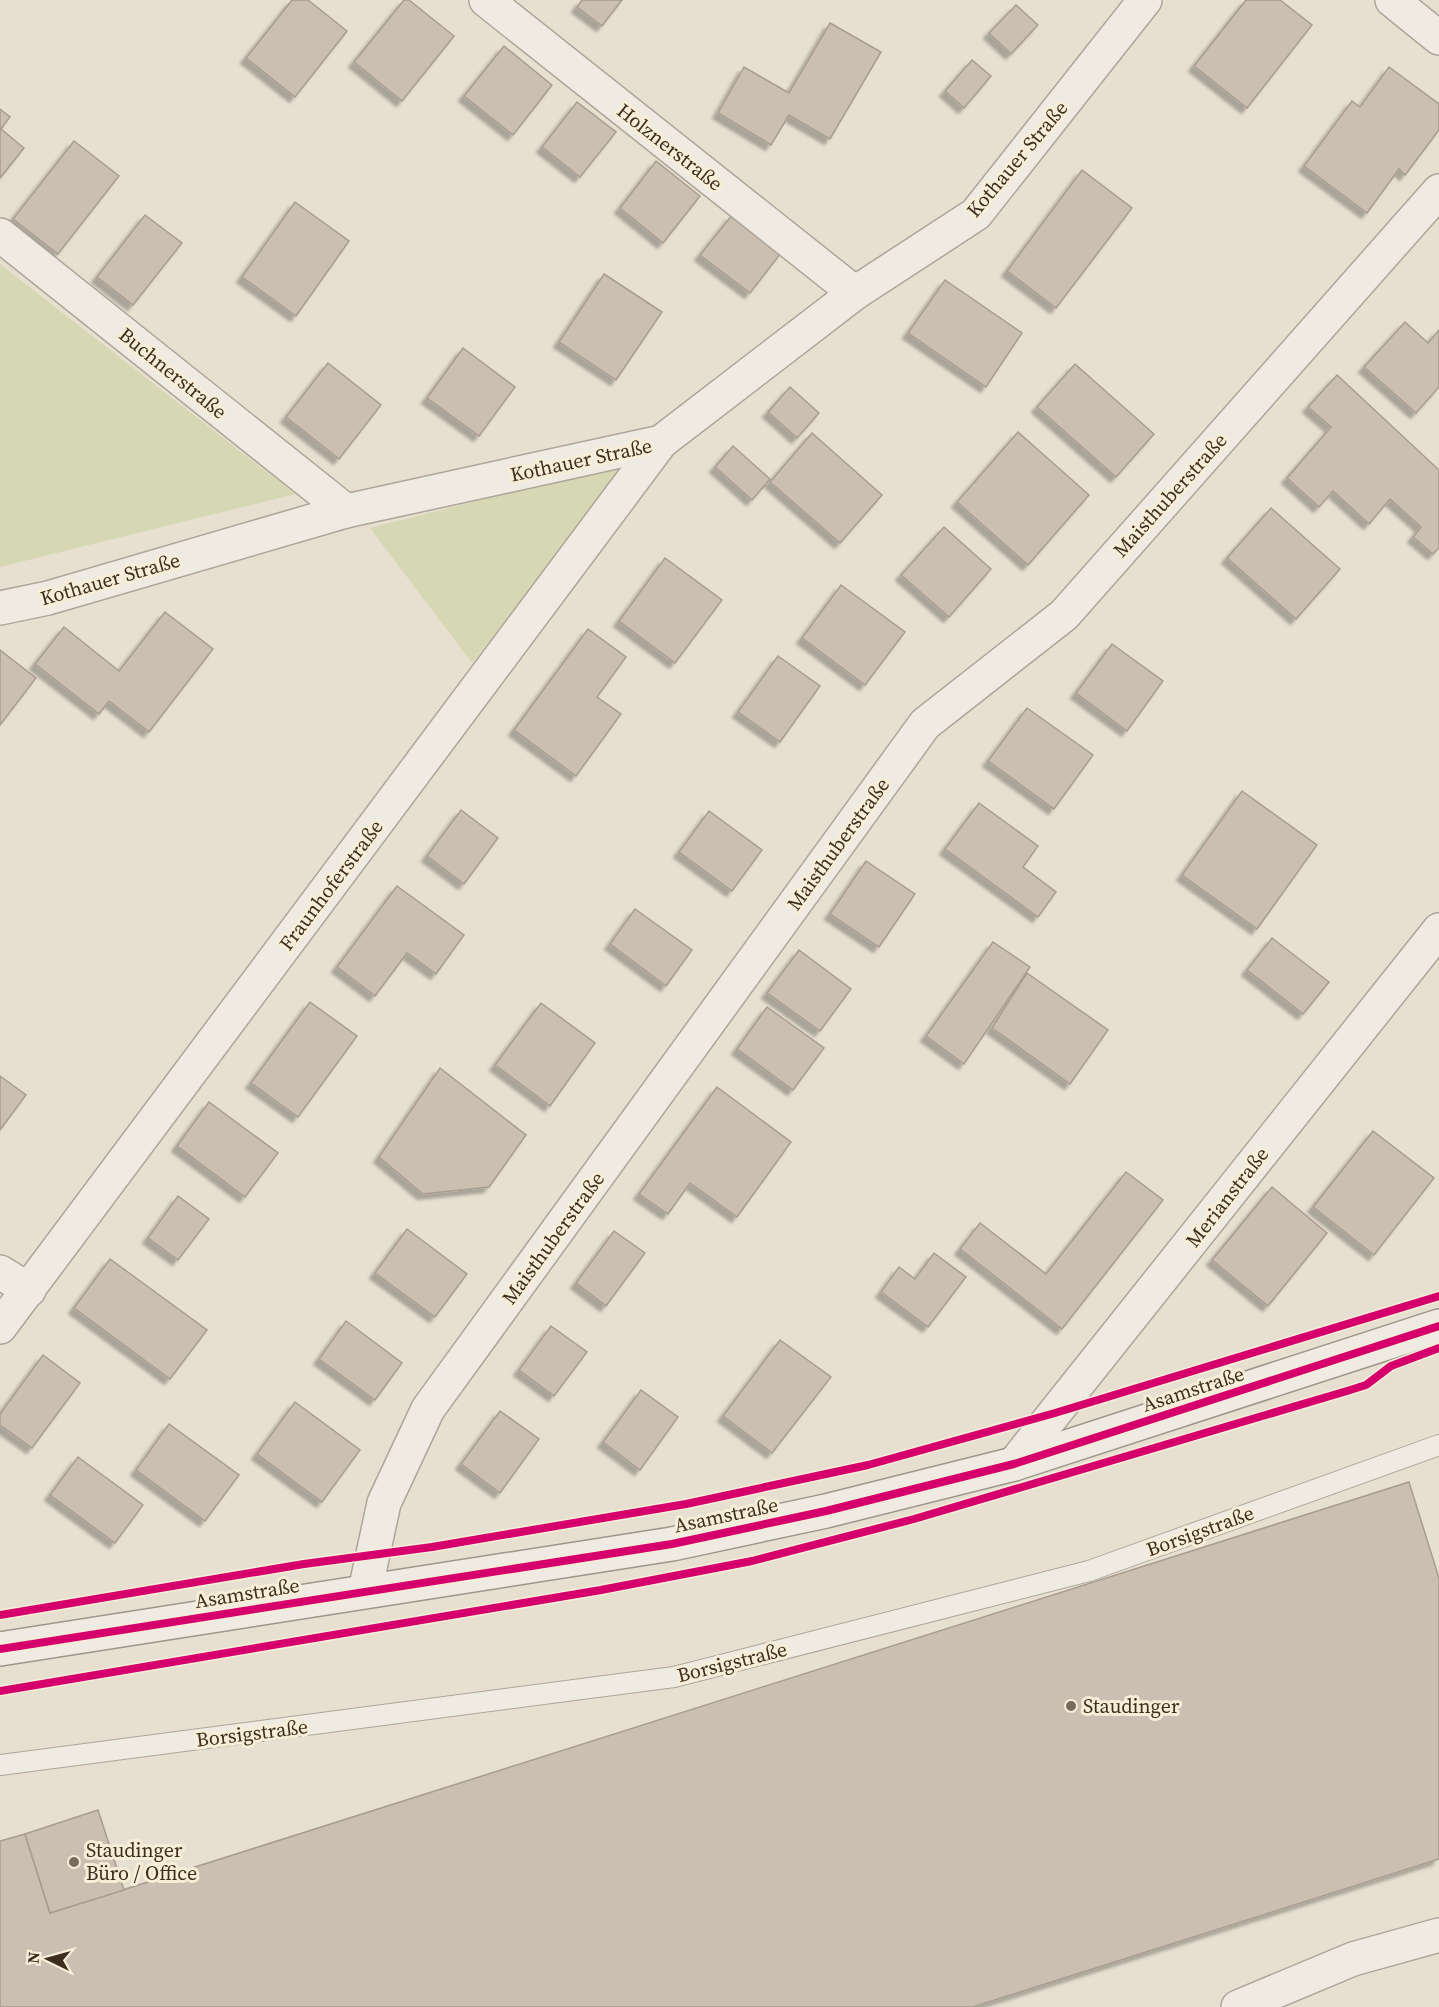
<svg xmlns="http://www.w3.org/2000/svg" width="1439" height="2007" font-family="'Source Serif 4',serif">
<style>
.green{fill:#d6d7b3}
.building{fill:#cbbfb2;stroke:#a89c90;stroke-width:1.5;filter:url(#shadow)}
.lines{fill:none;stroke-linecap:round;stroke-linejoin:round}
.lane-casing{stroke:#ada599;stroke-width:22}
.street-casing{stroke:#ada599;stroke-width:36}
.secondary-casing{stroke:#9c958a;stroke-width:36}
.lane{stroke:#efebe3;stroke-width:20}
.street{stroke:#efebe3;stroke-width:33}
.secondary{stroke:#efebe3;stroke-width:33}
.cycleway-casing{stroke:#f7eed8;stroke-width:11}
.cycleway{stroke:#d6006c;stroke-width:8}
.poi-dot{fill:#786c5e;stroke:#f7eed8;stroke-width:2}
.labels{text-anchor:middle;stroke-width:6;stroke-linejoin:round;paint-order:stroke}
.street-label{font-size:20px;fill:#3d2e20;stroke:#f7eed8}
.poi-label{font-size:20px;fill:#3d2e20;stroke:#f7eed8;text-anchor:start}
</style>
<defs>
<filter id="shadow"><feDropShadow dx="-5.5" dy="5.5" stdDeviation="1.5" flood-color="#0004"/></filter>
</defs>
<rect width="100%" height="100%" fill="#e7e0d1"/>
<!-- green -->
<g class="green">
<polygon points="0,264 295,494 0,567"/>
<polygon points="631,462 472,663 370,528"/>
</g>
<!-- building -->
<g class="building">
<polygon points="292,0 308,0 347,31 295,97 246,58"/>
<polygon points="404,0 409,0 454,36 402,101 354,62"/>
<polygon points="582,0 622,0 602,26 577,7"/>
<polygon points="1246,0 1280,0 1312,25 1247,108 1194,66"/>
<polygon points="1016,5 1038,25 1011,54 989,33"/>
<polygon points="830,23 881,52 830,139 789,115 771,145 718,113 744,67 789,93"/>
<polygon points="504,46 552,85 513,135 464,96"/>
<polygon points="972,60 991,76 964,108 945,91"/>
<polygon points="1389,67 1439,104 1439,130 1405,175 1399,169 1367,213 1304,166 1352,101 1360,107"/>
<polygon points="577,102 616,132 580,177 542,147"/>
<polygon points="0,109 10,117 1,129 24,148 0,178"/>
<polygon points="74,141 119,176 58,254 13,219"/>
<polygon points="656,161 700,196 663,243 620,208"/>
<polygon points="1082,170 1132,208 1056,308 1007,271"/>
<polygon points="295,202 349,241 296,316 242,277"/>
<polygon points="145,215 182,243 133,305 97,277"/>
<polygon points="732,215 781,253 750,293 700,255"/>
<polygon points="604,274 662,312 616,380 559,342"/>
<polygon points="945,280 1022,333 986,387 908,333"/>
<polygon points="1405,322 1428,343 1439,330 1439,387 1416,413 1364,367"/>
<polygon points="463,348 515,387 479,436 427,398"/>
<polygon points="328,363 381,405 339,459 286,417"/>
<polygon points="1075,364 1154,434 1116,477 1037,407"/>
<polygon points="1337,375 1439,470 1439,548 1433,554 1413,537 1421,527 1390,499 1369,524 1333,491 1319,507 1287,478 1331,427 1308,407"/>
<polygon points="790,387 819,413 797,438 768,412"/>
<polygon points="1018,432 1089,495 1028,565 957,502"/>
<polygon points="812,433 882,495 840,543 770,482"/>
<polygon points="733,446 770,479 752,500 715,467"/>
<polygon points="1271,508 1340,569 1296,619 1227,558"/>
<polygon points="944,527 991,569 949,617 901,575"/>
<polygon points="665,558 722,600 675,663 619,621"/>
<polygon points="841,585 905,632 865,685 802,638"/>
<polygon points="165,612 213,649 149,732 109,701 99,714 35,664 64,627 119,671"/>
<polygon points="588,629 626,657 597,697 621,714 576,776 514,730"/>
<polygon points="1112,644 1163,681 1127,731 1076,693"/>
<polygon points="0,650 36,678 0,725"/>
<polygon points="778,656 820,686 780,742 738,712"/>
<polygon points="1027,708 1093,755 1054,809 988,761"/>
<polygon points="1242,791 1317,845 1257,929 1182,875"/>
<polygon points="979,803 1038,846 1023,867 1056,892 1038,917 945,849"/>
<polygon points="461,810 498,838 464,884 427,856"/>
<polygon points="709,811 762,850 732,891 679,852"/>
<polygon points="866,861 915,894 879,947 830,914"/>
<polygon points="397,886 464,935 436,974 407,953 375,996 337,967"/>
<polygon points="635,909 692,950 666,986 610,944"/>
<polygon points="1272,938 1329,982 1303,1014 1247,970"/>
<polygon points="993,942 1030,967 964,1064 926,1036"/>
<polygon points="799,950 851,989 820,1031 767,993"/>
<polygon points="1027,973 1108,1030 1070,1084 992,1028"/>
<polygon points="310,1002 357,1036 298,1117 251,1083"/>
<polygon points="541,1003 595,1043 550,1106 495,1065"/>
<polygon points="767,1007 824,1048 793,1090 737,1049"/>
<polygon points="440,1068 526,1135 489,1187 423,1194 379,1157"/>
<polygon points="0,1076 26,1095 0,1130"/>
<polygon points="717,1087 791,1142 737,1217 690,1183 668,1214 639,1194"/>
<polygon points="209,1102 278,1153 245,1197 177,1146"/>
<polygon points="1373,1131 1434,1178 1374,1255 1313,1207"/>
<polygon points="1126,1172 1163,1200 1062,1329 960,1249 980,1223 1046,1274"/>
<polygon points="1272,1187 1327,1233 1268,1306 1212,1260"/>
<polygon points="178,1196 209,1219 178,1260 148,1238"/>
<polygon points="407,1229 467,1274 435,1317 375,1273"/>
<polygon points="614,1231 645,1253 606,1306 576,1283"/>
<polygon points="934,1253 966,1277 928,1327 881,1292 899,1267 915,1279"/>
<polygon points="110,1259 207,1330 170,1379 74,1308"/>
<polygon points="346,1321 402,1363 375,1400 319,1359"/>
<polygon points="551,1326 587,1352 554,1396 519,1370"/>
<polygon points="780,1340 831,1377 772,1453 723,1416"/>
<polygon points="43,1355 80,1383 32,1448 0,1425 0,1414"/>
<polygon points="641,1390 678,1417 640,1470 603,1442"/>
<polygon points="295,1402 360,1450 322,1502 257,1454"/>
<polygon points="500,1411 539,1439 500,1493 461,1464"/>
<polygon points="169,1424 239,1475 205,1521 136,1470"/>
<polygon points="78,1457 143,1505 115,1543 50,1495"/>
<polygon points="1409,1482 1439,1578 1439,1859 973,2007 0,2007 0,1841 25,1834 50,1913"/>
<polygon points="98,1810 124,1890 50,1913 25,1834"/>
</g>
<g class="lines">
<defs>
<polyline id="lane" points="0,1765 674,1677 1089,1571 1439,1445"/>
<g id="street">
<polyline points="486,0 855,293"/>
<polyline points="1392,0 1439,38"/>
<polyline points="0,235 346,511"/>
<polyline points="0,608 48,598 346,511 661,442 855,293 976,214 1145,0"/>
<polyline points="0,1272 29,1290"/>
<polyline points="0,1327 661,442"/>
<polyline points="1014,1464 1439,930"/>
<polyline points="365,1591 384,1503 428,1409 925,724 1064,615 1439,191"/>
<polyline points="1238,2007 1353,1959 1439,1935"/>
</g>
<polyline id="secondary" points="0,1649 672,1544 826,1511 1014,1464 1439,1326"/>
</defs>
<!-- lane casing -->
<use href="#lane" class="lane-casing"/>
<!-- street casing -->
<use href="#street" class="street-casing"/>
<!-- secondary casing -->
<use href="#secondary" class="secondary-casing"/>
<!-- lane -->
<use href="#lane" class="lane"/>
<!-- street -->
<use href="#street" class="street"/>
<!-- secondary -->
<use href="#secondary" class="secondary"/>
<defs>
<g id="cycleway">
<polyline points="0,1615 304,1564 432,1547 686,1504 868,1465 1055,1413 1439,1296"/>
<polyline points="0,1649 672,1544 826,1511 1014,1464 1439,1326"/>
<polyline points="0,1691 601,1590 752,1561 914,1519 1347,1391 1366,1385 1391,1366 1439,1348"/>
</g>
</defs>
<!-- cycleway casing -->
<use href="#cycleway" class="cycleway-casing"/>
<!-- cycleway -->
<use href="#cycleway" class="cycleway"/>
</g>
<!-- markers -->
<g class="poi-dot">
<circle cx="1071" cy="1706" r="6"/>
<circle cx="74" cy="1862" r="6"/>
</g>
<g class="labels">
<!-- street labels -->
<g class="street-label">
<text transform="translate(670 147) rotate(38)" y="7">Holznerstraße</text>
<text transform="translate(1017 159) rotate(-50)" y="7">Kothauer Straße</text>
<text transform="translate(173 373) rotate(39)" y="7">Buchnerstraße</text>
<text transform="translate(581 460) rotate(-12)" y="7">Kothauer Straße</text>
<text transform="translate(1170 495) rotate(-48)" y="7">Maisthuberstraße</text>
<text transform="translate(110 579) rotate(-16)" y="7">Kothauer Straße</text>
<text transform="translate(838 844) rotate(-54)" y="7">Maisthuberstraße</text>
<text transform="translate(331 885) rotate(-53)" y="7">Fraunhoferstraße</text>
<text transform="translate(1227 1197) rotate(-52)" y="7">Merianstraße</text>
<text transform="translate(553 1238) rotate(-54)" y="7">Maisthuberstraße</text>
<text transform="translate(1193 1389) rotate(-18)" y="7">Asamstraße</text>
<text transform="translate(726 1515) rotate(-12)" y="7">Asamstraße</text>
<text transform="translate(1200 1531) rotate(-20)" y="7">Borsigstraße</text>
<text transform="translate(247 1593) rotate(-9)" y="7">Asamstraße</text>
<text transform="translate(732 1662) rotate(-14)" y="7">Borsigstraße</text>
<text transform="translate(252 1733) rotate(-7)" y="7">Borsigstraße</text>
</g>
<!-- poi labels -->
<g class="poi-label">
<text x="1083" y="1713">Staudinger</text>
<text x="86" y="1857">Staudinger<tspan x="86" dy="23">Büro / Office</tspan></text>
</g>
</g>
<!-- north arrow -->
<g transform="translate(48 1959) rotate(275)" stroke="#f7eed8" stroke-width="4.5" paint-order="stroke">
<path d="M0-4.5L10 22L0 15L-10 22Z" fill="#3d2e20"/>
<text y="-9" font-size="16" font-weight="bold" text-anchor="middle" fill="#3d2e20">N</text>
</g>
</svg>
